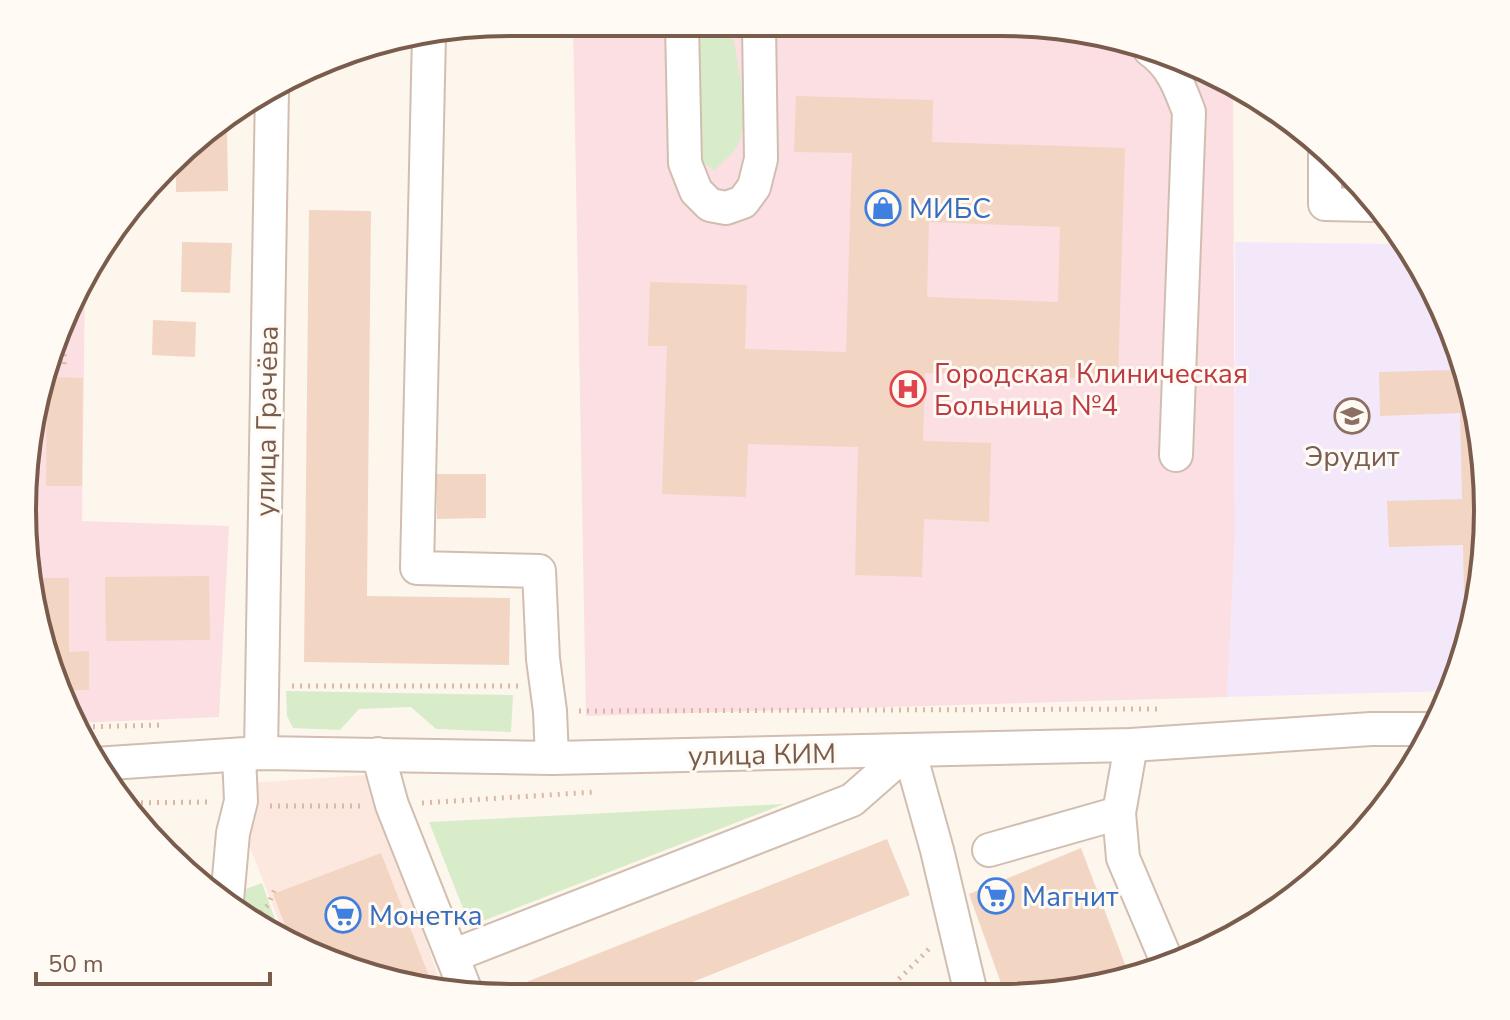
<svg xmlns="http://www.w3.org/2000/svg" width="1510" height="1020" font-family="'Nunito Sans',sans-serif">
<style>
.commercial{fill:#fde8e0}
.education{fill:#f3e8fa}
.medical{fill:#fbdfe3}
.green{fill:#d8ecc9}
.building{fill:#f3d5c3;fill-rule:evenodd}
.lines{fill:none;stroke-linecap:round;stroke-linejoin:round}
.minor-casing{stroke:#d1beb0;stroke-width:36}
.path{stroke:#d9b8a5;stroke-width:5;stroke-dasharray:2 6;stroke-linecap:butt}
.minor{stroke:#fff;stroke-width:32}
.labels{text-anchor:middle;stroke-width:6;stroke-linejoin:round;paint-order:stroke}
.shop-label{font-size:28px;fill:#366cbe;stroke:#fffaf3;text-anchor:start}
.health-label{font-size:28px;fill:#be3a42;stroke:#fffaf3;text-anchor:start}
.street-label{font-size:28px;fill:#7a5c4d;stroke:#fffaf3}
.education-label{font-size:28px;fill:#785e54;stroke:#fffaf3}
.rim{fill:none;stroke:#7a5c4d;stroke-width:4}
</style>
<rect width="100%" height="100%" fill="#fdf6ec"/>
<!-- commercial -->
<polygon class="commercial" points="378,774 399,857 442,989 415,989 288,944 249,845 251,783"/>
<!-- education -->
<polygon class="education" points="1235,242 1398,244 1451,323 1488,510 1452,691 1227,697 1235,537"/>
<!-- medical -->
<g class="medical">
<polygon points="573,23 1095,31 1216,73 1233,85 1235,537 1227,697 586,716"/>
<polygon points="85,278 82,521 229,526 219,717 76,723 31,606 23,478 59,324"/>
</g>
<!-- green -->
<g class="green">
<path d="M712,31L724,32L734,41C738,69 752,124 736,148C731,156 721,162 715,171L703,162L698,55L701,38Z"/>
<polygon points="286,691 513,695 511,732 436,729 411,707 359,709 340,730 293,728 287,716"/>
<polygon points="784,804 470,926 429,822"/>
<polygon points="262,883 282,939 235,905 243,890"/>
</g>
<!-- building -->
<g class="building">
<path d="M796,96L933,100L932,142L1125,148L1118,379L925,373L923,441L991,443L989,522L924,519L922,577L855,575L858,447L748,444L746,497L662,494L667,346H648L650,282L747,285L745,349L846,352L852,153L794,152ZM929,222L1060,227L1058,302L927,297Z"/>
<polygon points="214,128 227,128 228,191 176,192 176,170 168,170"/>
<polygon points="309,210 371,211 367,596 510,598 509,665 304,662"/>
<polygon points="182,242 232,243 230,293 181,292"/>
<polygon points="153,320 196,322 195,357 152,355"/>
<polygon points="1451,334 1488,510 1471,597 1464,597 1463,545 1389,547 1387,501 1462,499 1460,413 1380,416 1379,372 1452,370"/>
<polygon points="47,377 83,378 82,486 46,486"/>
<polygon points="436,474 486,474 486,518 437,519"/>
<polygon points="209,576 210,640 106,641 105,577"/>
<polygon points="30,578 69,578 69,652 89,651 89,690 63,690 31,606"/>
<polygon points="887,839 910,895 665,993 506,990"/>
<polygon points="181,847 182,867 159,848"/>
<polygon points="1081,848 1128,972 1006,997 969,894"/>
<polygon points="381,853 434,989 415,989 294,948 273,894"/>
</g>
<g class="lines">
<defs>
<g id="minor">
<polyline points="682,25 685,163 696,191 710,205 726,208 743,202 754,187 761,159 759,26"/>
<polyline points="429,35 417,568 539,571 543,659 550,711 552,758"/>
<path d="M1150,50C1172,65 1180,88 1189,112L1176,455"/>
<polyline points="1325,151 1325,204 1372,205"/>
<polyline points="1131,745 1119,813 1123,858 1168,964"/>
<polyline points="261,753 272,88"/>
<polyline points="378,754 392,805 452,956 852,800 909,750 937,850 972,998"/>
<polyline points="95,764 261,753 552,758 1131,745 1371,729 1429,729"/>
<polyline points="989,850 1119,813"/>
<polyline points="227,900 233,833 241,801 239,756"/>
<polyline points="452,956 465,989"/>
</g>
</defs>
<!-- minor casing -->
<use href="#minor" class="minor-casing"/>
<!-- path -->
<g class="path">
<polyline points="49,367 64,365 65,313"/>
<polyline points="292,686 518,686"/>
<polyline points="579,711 1157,709"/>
<polyline points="77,727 163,725"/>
<polyline points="125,803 208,802"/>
<polyline points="422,803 595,792"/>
<polyline points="270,806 360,806"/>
<polyline points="255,918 268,905 275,889"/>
<polyline points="882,996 929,949"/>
</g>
<!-- minor -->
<use href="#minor" class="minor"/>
</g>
<!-- icons -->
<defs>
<symbol id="shop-ring" viewBox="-11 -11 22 22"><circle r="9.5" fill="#fffaf3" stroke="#3f7fe0" stroke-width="1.5"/><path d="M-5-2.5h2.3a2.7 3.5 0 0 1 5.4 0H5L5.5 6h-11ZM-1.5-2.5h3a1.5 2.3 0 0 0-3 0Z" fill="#3f7fe0"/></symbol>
<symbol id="hospital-ring" viewBox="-11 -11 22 22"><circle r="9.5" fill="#fffaf3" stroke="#e0444e" stroke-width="1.5"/><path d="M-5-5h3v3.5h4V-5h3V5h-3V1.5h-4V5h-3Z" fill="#e0444e"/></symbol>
<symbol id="school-ring" viewBox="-11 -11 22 22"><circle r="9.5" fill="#fffaf3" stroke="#8d6e63" stroke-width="1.5"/><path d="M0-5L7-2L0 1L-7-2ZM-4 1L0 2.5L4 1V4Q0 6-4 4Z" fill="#8d6e63"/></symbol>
<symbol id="supermarket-ring" viewBox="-11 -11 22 22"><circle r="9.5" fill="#fffaf3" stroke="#3f7fe0" stroke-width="1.5"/><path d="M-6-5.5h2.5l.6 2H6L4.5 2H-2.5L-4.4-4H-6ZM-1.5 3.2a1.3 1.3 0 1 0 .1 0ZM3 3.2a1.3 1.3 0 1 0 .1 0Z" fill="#3f7fe0"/></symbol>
</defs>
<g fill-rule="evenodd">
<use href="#shop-ring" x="863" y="188" width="40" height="40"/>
<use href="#hospital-ring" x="888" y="369" width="40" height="40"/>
<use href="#school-ring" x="1332" y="396" width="40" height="40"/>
<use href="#supermarket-ring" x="976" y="876" width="40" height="40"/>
<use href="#supermarket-ring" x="323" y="895" width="40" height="40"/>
</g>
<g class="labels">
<!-- shop labels -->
<g class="shop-label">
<text x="909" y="218">МИБС</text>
<text x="1022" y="906">Магнит</text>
<text x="369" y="925">Монетка</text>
</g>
<!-- health labels -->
<g class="health-label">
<text x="934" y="383">Городская Клиническая<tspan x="934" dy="32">Больница №4</tspan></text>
</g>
<!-- street labels -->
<g class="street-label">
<text transform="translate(266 421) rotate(-89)" y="10">улица Грачёва</text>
<text transform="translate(762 754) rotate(-1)" y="10">улица КИМ</text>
</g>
<!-- education labels -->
<g class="education-label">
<text x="1352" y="466">Эрудит</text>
</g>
</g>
<!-- crop -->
<path d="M0 0H1510V1020H0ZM510 36H1000A474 474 0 0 1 1474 510V510A474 474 0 0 1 1000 984H510A474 474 0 0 1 36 510V510A474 474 0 0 1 510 36Z" fill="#fffaf3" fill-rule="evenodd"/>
<path class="rim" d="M510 36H1000A474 474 0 0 1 1474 510V510A474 474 0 0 1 1000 984H510A474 474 0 0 1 36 510V510A474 474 0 0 1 510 36Z"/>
<!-- scale -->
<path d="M36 972v12h234v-12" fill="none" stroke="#7a5c4d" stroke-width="4"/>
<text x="48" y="972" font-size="24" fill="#7a5c4d" stroke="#fffaf3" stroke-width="6" paint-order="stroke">50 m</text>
</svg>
